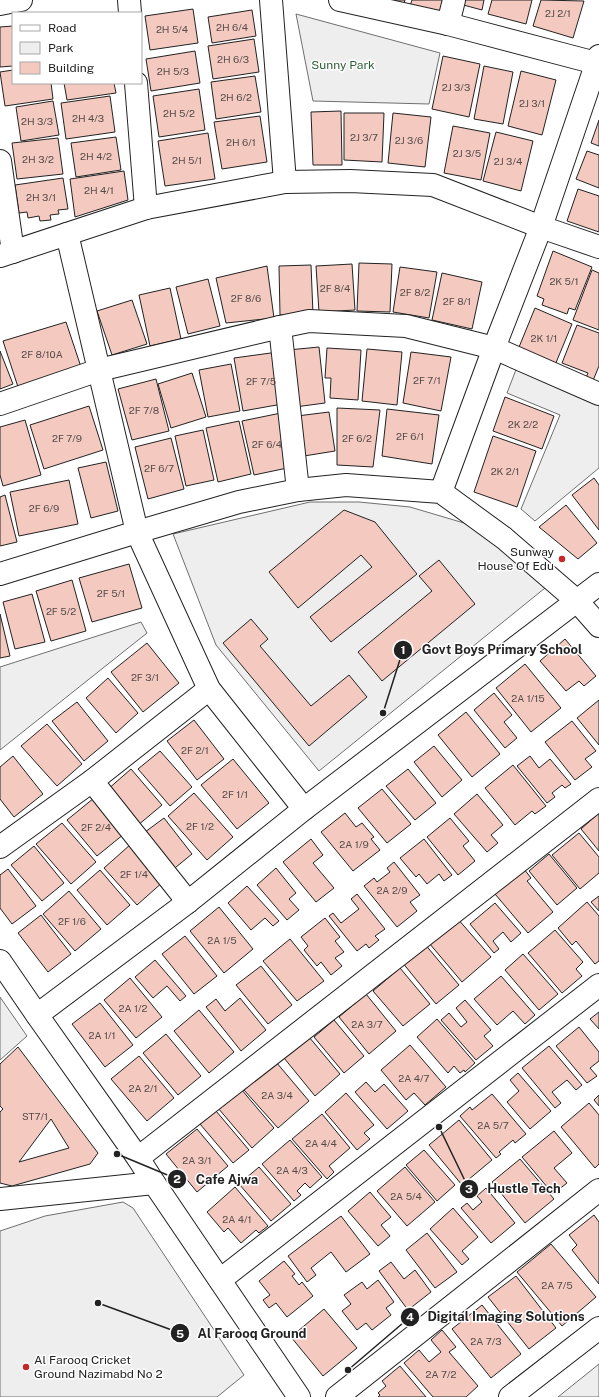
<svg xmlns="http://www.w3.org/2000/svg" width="599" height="1397" font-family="'Public Sans',sans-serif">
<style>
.green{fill:#eee;stroke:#6f6f6f}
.building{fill:#f3c9c0;stroke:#222;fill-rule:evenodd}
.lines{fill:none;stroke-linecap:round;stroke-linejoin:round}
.minor-casing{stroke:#222;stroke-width:24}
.minor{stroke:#fff;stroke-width:22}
.poi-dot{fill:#c62828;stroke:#fff;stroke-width:1.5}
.labels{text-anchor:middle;stroke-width:3;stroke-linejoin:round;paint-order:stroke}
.number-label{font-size:10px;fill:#564c4a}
.park-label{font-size:12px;fill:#2f5e38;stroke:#fff}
.poi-label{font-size:12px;fill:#222;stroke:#fff;text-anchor:end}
.leader{fill:none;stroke:#222;stroke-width:1.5}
.callout-dot{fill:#222;stroke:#fff;stroke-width:1.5}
.mark-label{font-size:12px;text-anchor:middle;font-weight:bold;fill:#fff}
.callout-label{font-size:13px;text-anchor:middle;font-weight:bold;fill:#222;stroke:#fff;stroke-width:3;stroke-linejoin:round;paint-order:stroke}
</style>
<rect width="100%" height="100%" fill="#fff"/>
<!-- green -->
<g class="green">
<polygon points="296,14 440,53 429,104 313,101"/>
<polygon points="517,367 599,403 599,468 535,521 521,509 560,415 507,393"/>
<polygon points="310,502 359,502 410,507 464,523 507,548 545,588 319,771 216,645 173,534"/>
<polygon points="141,622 147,633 0,750 0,667"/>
<polygon points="0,997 27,1036 0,1060"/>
<polygon points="123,1202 133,1208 244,1375 217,1397 0,1397 0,1231 45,1216"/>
<polygon points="599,1364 599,1397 558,1397"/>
</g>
<!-- building -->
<g class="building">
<polygon points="380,0 405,0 403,6"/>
<polygon points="412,0 450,0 447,13 410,6"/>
<polygon points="457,0 484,0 482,10 456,3"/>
<polygon points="492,0 532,0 526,24 488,14"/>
<polygon points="541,0 584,1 573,38 533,26"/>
<polygon points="193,9 198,43 150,50 145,16"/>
<polygon points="252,10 256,36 212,43 208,17"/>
<polygon points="13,26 13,66 0,67 0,27"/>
<polygon points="254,39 259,72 213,79 208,46"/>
<polygon points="195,51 200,83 151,91 146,59"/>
<polygon points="443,56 480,64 469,117 432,109"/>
<polygon points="484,66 513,72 503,124 474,119"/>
<polygon points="13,70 13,83 51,83 53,99 5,106 0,72"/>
<polygon points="521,71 556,80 542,135 508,126"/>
<polygon points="255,76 261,112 216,119 211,82"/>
<polygon points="64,83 114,83 116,93 67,100"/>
<polygon points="199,89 205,130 159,137 153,96"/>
<polygon points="110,96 115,132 66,139 61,103"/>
<polygon points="53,101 59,135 21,141 16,107"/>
<polygon points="341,111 342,165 313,165 311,112"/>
<polygon points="344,113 384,113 382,162 344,160"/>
<polygon points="393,113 431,117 425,167 388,163"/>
<polygon points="260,116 267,162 222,169 214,122"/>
<polygon points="599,120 599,146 591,143"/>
<polygon points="453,126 490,133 481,180 444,173"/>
<polygon points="496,132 533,141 521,191 483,181"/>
<polygon points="208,133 215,179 165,186 158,141"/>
<polygon points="116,137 121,170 76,177 71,143"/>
<polygon points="58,138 63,174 17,179 12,143"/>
<polygon points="587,151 599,155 599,188 576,179"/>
<polygon points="124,171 128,200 75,217 70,179"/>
<polygon points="63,178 68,209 58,210 59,214 50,215 51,220 40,221 39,216 28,218 27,212 19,213 15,185"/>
<polygon points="578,189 599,196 599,232 567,221"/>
<polygon points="553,251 592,267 575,310 569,308 567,314 542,305 544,299 537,296"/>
<polygon points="359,263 392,264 390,312 357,311"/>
<polygon points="352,264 355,310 319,312 316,266"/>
<polygon points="311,265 313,314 280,315 279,266"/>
<polygon points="267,266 274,318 226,323 216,278"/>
<polygon points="400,267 437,272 429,318 393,312"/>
<polygon points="592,270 599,273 599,330 573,320"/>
<polygon points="442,273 482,282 472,329 432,320"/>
<polygon points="208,279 220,326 188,334 176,287"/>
<polygon points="170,288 181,339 150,346 139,295"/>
<polygon points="132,300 147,344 112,355 97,311"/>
<polygon points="535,308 572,324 553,370 517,352"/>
<polygon points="66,322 81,367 18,387 3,341"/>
<polygon points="577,325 599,333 599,366 592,383 585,380 588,373 562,363"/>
<polygon points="319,347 325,403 295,407 288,350"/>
<polygon points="327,348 361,350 358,400 330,398 331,378 325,378"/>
<polygon points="367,349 402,352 397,405 362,401"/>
<polygon points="0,351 13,384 0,389"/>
<polygon points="278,352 288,403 243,411 234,358"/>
<polygon points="411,352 451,357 441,411 403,403"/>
<polygon points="231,364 240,411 208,417 199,370"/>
<polygon points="192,373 206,417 171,428 158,384"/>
<polygon points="156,379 169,431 132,440 118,389"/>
<polygon points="505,397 554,416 542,449 493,431"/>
<polygon points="89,406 103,450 44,469 30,425"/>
<polygon points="337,408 380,410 373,467 337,465"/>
<polygon points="387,409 439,415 432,464 382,456"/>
<polygon points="329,412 335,451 304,456 297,416"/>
<polygon points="281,413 292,467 254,475 242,421"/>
<polygon points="25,420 41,475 3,486 0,475 0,427"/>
<polygon points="239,421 251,474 218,482 206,428"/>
<polygon points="203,430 214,480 186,486 175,436"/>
<polygon points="493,436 536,451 517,507 474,492"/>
<polygon points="171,438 184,489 148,499 135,447"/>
<polygon points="106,462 118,511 91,518 78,468"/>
<polygon points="594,478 599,485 599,530 572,495"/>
<polygon points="69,480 78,524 19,536 10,492"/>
<polygon points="5,495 17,542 0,546 0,497"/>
<polygon points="566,505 597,543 578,559 539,527"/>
<polygon points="344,510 375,522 417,574 331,642 310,617 372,567 361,555 298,608 269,572"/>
<polygon points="439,560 475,604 382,681 358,652 432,591 419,576"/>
<polygon points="129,564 142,608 92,622 79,578"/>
<polygon points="72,580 86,631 51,641 36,591"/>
<polygon points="32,594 45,642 15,649 3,602"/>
<polygon points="0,614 10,656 0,658"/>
<polygon points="251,619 268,639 260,646 311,706 349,675 367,697 309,746 223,643"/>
<polygon points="565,639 596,676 584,686 579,681 566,691 540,661"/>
<polygon points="147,643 179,683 143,712 111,672"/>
<polygon points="525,664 561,708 531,732 496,688"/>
<polygon points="108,678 138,713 116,733 86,698"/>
<polygon points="494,693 512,715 504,722 517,738 505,748 474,710"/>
<polygon points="599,700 599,745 577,718"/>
<polygon points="77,702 108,741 84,761 52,721"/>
<polygon points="466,712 500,754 472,777 438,735"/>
<polygon points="194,720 224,759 197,780 167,741"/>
<polygon points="572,721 596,751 585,759 592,767 575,780 545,742"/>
<polygon points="47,724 82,764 57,786 21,746"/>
<polygon points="434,746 462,780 442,797 414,762"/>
<polygon points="160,751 192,787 170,806 138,769"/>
<polygon points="13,756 43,794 14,817 0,799 0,767"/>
<polygon points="530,756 539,768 550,759 571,784 565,788 562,785 552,793 555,797 547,803 517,766"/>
<polygon points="233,759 269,803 237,829 201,785"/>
<polygon points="513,765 546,806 535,814 532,811 515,825 485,788"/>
<polygon points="131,769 162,805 137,826 107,790"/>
<polygon points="408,769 436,803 415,820 386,786"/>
<polygon points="382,789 411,824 387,843 358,808"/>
<polygon points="194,793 233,837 207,860 168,816"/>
<polygon points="477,794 503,825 491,835 498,843 487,852 454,814"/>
<polygon points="94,798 124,834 97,856 67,820"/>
<polygon points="345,813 356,827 362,823 374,837 371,839 380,850 353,871 321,832"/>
<polygon points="599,813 599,851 581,829"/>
<polygon points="164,818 192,854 170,872 141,835"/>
<polygon points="450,818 469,841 463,846 475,861 458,875 427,837"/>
<polygon points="62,823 96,862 71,884 36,844"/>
<polygon points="579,833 599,857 599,873 580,889 552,855"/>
<polygon points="311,839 323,855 313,863 334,888 316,902 283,862"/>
<polygon points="424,839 452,875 444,881 439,874 427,884 419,874 416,877 400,858"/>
<polygon points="131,844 164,881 137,905 104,868"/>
<polygon points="34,846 64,883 42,901 11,865"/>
<polygon points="549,854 577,888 557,905 529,871"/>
<polygon points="394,862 420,895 410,902 417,911 397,927 364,886 374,878 377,882 390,872 387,868"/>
<polygon points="276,868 296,893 289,899 299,910 287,920 257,885"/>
<polygon points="8,869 36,906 12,924 0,908 0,875"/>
<polygon points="524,869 531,878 527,881 553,912 528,933 495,894"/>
<polygon points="100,870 130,905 107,925 77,890"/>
<polygon points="247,886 279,921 273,926 265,918 251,930 228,903"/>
<polygon points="69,891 101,929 75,951 43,914"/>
<polygon points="357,894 385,929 375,936 379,940 369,948 366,944 357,951 329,916 333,913 341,923 359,909 351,899"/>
<polygon points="599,896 599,911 591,902"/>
<polygon points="587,902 599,916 599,961 595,964 576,941 572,945 558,928"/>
<polygon points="495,903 521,933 511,942 503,932 493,941 499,949 494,953 470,924"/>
<polygon points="219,907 253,949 224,973 190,931"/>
<polygon points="41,915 71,954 48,972 18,933"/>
<polygon points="325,918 340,937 335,941 344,952 335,958 342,966 331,975 321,962 317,966 304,950 308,946 301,937"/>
<polygon points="457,918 491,957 462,982 429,943"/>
<polygon points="555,930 583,962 576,969 582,976 562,993 528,953"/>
<polygon points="185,936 217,976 194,994 162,954"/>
<polygon points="290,939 324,981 297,1001 263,961"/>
<polygon points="424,943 459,985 436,1004 402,962"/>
<polygon points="523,954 558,994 539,1010 505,970"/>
<polygon points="155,960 186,996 180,1001 167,986 153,998 135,977"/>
<polygon points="261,966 292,1005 268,1024 236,985"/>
<polygon points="400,968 430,1004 403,1026 373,991"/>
<polygon points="501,976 535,1015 525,1024 513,1011 497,1025 474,999"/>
<polygon points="130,978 162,1017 136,1038 104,1000"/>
<polygon points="366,994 396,1031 369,1054 339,1017"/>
<polygon points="240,998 266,1030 241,1051 206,1007 216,999 225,1011"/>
<polygon points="465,1000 491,1030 484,1036 493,1046 476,1060 441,1020 449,1013 461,1027 467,1022 456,1008"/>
<polygon points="100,1003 133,1045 105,1067 72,1024"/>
<polygon points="199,1010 234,1052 209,1073 174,1031"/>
<polygon points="599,1012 599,1029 590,1019"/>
<polygon points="437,1019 475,1063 465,1072 464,1070 460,1073 454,1066 448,1073 417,1037"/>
<polygon points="334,1020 364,1056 344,1073 314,1037"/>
<polygon points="579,1027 599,1052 599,1061 590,1068 597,1076 587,1083 556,1046"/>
<polygon points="166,1034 201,1076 178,1095 143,1053"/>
<polygon points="309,1037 340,1074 315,1096 284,1058"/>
<polygon points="410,1045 446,1087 425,1105 414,1093 406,1100 381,1070"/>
<polygon points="549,1046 582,1085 576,1090 567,1080 552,1092 561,1103 555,1108 522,1068"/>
<path d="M18,1047L98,1153L90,1164L12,1186L0,1183V1112L3,1109L0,1106V1064ZM51,1119L69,1148L19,1162Z"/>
<polygon points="139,1056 174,1098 147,1121 111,1079"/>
<polygon points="276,1062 309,1101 278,1128 244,1090"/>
<polygon points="518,1073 551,1111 530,1129 507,1102 519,1091 510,1080"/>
<polygon points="366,1082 375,1092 384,1084 408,1111 387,1129 355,1092"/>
<polygon points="241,1089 274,1128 252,1148 218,1108"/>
<polygon points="346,1093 374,1125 364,1133 370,1139 357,1150 325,1112"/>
<polygon points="492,1094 526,1134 515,1143 513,1140 499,1152 501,1154 496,1158 460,1116 470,1107 472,1110"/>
<polygon points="599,1095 599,1106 594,1100"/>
<polygon points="589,1103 599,1115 599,1164 595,1168 561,1127"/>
<polygon points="216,1111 249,1150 233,1163 200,1124"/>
<polygon points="322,1114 350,1148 329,1166 334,1172 327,1179 292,1139"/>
<polygon points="459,1120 492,1160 462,1185 429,1145"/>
<polygon points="197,1129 228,1166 197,1192 166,1154"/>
<polygon points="554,1131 572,1153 554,1168 567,1183 553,1194 522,1157"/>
<polygon points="290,1140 322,1177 310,1188 305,1183 297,1191 301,1195 294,1201 262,1164"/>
<polygon points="424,1150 455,1185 437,1201 406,1165"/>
<polygon points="520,1159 554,1199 525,1223 492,1182"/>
<polygon points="259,1167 291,1204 271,1221 239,1184"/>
<polygon points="405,1167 435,1202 407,1226 377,1191"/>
<polygon points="235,1187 268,1226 259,1233 256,1230 241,1243 228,1228 224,1232 207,1212"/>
<polygon points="486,1188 515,1223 491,1243 461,1208 467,1203 473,1210 482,1202 477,1196"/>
<polygon points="370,1192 391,1217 381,1225 390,1236 378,1246 348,1211"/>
<polygon points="453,1208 478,1237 462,1251 469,1259 462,1265 430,1229"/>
<polygon points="594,1215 599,1222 599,1284 572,1250 577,1245 569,1235"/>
<polygon points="341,1216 370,1254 346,1272 331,1252 311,1268 316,1275 307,1282 288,1256"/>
<polygon points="427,1233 457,1272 435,1288 406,1250"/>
<polygon points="551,1244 596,1297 562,1326 517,1272"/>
<polygon points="284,1261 295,1274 292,1276 299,1285 302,1282 313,1296 287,1317 276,1303 269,1308 263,1300 270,1295 259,1281"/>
<polygon points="391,1262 404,1279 415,1270 431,1292 408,1310 379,1271"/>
<polygon points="516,1276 556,1328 529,1349 488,1297"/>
<polygon points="378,1280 394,1302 386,1308 391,1315 372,1330 366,1323 357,1330 342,1311 351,1304 344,1295 362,1282 367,1289"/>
<polygon points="482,1305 521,1354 491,1378 452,1329"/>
<polygon points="324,1309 357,1348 323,1376 291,1337"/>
<polygon points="442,1330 456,1347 449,1352 478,1386 466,1397 433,1397 404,1363 419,1350 429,1362 441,1352 431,1340"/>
<polygon points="400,1366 426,1397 378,1397 380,1395 378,1393 386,1386 382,1381"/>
</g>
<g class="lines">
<defs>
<g id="minor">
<polyline points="129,0 130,13"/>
<polyline points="271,0 285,182"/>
<polyline points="340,0 448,24 596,63"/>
<polyline points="0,4 21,0"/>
<polyline points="448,24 454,0"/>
<polyline points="136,83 146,208"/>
<polyline points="0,161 13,252"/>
<polyline points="67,234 137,532 209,689 304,809"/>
<polyline points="0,256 146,208 285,182 350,181 433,185 541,227 599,247"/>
<polyline points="280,327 298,490"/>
<polyline points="0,404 99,370 280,327 309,321 406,326 494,348 599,394"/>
<polyline points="441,492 494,348 541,227 599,56"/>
<polyline points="0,574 137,532 239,502 298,490 346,485 441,492 504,538 577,601 599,626"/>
<polyline points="92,781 188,902"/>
<polyline points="0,847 92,781 209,689"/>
<polyline points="0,961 37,1015 138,1158 154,1183 299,1397"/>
<polyline points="37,1015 188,902 304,809 599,584"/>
<polyline points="138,1158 599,799"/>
<polyline points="0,1199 154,1183"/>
<polyline points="220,1280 599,985"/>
<polyline points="337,1397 599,1190"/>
<polyline points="510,1397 599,1328"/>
</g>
</defs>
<!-- minor casing -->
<use href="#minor" class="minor-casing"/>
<!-- minor -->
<use href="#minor" class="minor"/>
</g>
<!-- markers -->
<g class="poi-dot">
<circle cx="562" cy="559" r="4"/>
<circle cx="26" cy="1367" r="4"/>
</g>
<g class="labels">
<!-- number labels -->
<g class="number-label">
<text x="558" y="17">2J 2/1</text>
<text x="232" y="31">2H 6/4</text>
<text x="172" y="33">2H 5/4</text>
<text x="233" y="63">2H 6/3</text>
<text x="173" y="75">2H 5/3</text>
<text x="456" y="91">2J 3/3</text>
<text x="236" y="101">2H 6/2</text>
<text x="532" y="107">2J 3/1</text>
<text x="179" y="117">2H 5/2</text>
<text x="88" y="122">2H 4/3</text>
<text x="37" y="125">2H 3/3</text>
<text x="364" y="141">2J 3/7</text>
<text x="409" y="144">2J 3/6</text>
<text x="241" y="146">2H 6/1</text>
<text x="467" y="157">2J 3/5</text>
<text x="96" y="160">2H 4/2</text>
<text x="38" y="163">2H 3/2</text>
<text x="187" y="164">2H 5/1</text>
<text x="508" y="165">2J 3/4</text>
<text x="99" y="194">2H 4/1</text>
<text x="41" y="201">2H 3/1</text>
<text x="564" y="285">2K 5/1</text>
<text x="335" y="292">2F 8/4</text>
<text x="415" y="296">2F 8/2</text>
<text x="246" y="302">2F 8/6</text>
<text x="457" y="305">2F 8/1</text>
<text x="544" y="342">2K 1/1</text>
<text x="42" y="358">2F 8/10A</text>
<text x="427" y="384">2F 7/1</text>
<text x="261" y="385">2F 7/5</text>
<text x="144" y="414">2F 7/8</text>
<text x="523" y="428">2K 2/2</text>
<text x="410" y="440">2F 6/1</text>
<text x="67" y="442">2F 7/9</text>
<text x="357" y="442">2F 6/2</text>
<text x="267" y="448">2F 6/4</text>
<text x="159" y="472">2F 6/7</text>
<text x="505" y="475">2K 2/1</text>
<text x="44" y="512">2F 6/9</text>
<text x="111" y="597">2F 5/1</text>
<text x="61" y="615">2F 5/2</text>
<text x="145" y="681">2F 3/1</text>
<text x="528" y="702">2A 1/15</text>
<text x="195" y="754">2F 2/1</text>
<text x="235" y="798">2F 1/1</text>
<text x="200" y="830">2F 1/2</text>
<text x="96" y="831">2F 2/4</text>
<text x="354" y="848">2A 1/9</text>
<text x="134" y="878">2F 1/4</text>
<text x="392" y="894">2A 2/9</text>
<text x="72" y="925">2F 1/6</text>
<text x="222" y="944">2A 1/5</text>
<text x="133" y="1012">2A 1/2</text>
<text x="367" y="1028">2A 3/7</text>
<text x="102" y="1039">2A 1/1</text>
<text x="414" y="1082">2A 4/7</text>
<text x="143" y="1092">2A 2/1</text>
<text x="277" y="1099">2A 3/4</text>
<text x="35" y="1120">ST7/1</text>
<text x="493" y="1129">2A 5/7</text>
<text x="321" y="1147">2A 4/4</text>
<text x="197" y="1164">2A 3/1</text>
<text x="292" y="1174">2A 4/3</text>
<text x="406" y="1200">2A 5/4</text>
<text x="237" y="1223">2A 4/1</text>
<text x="557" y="1289">2A 7/5</text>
<text x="486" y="1345">2A 7/3</text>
<text x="441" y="1378">2A 7/2</text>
</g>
<!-- park labels -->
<g class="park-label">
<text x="343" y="69">Sunny Park</text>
</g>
<!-- poi labels -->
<g class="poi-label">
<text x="554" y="556">Sunway<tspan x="554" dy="14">House Of Edu</tspan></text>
<text x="34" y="1364" text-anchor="start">Al Farooq Cricket<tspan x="34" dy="14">Ground Nazimabd No 2</tspan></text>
</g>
</g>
<!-- callouts -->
<path class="leader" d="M383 713L403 650M117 1154L177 1179M439 1127L469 1189M348 1370L410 1317M98 1303L180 1333"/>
<g class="callout-dot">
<circle cx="383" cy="713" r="4"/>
<circle cx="117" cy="1154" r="4"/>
<circle cx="439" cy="1127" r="4"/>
<circle cx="348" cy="1370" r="4"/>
<circle cx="98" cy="1303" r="4"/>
<circle cx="403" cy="650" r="10"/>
<circle cx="177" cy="1179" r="10"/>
<circle cx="469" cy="1189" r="10"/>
<circle cx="410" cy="1317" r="10"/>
<circle cx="180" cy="1333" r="10"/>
</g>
<g class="mark-label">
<text x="403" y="654">1</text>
<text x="177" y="1183">2</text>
<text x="469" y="1193">3</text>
<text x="410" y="1321">4</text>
<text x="180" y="1338">5</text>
</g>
<g class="callout-label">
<text x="502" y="654">Govt Boys Primary School</text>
<text x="227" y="1184">Cafe Ajwa</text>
<text x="524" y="1193">Hustle Tech</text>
<text x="506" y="1321">Digital Imaging Solutions</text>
<text x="252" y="1338">Al Farooq Ground</text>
</g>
<!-- legend -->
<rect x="12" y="12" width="130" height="72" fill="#ffffff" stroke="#a7a7a7"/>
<rect x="20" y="25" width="20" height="6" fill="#ffffff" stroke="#a7a7a7"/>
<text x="48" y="32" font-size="12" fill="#222222">Road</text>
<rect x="20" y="42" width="20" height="12" fill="#eeeeee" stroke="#a7a7a7"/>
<text x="48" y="52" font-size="12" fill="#222222">Park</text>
<rect x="20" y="62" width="20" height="12" fill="#f3c9c0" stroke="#a7a7a7"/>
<text x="48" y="72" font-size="12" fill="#222222">Building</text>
</svg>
